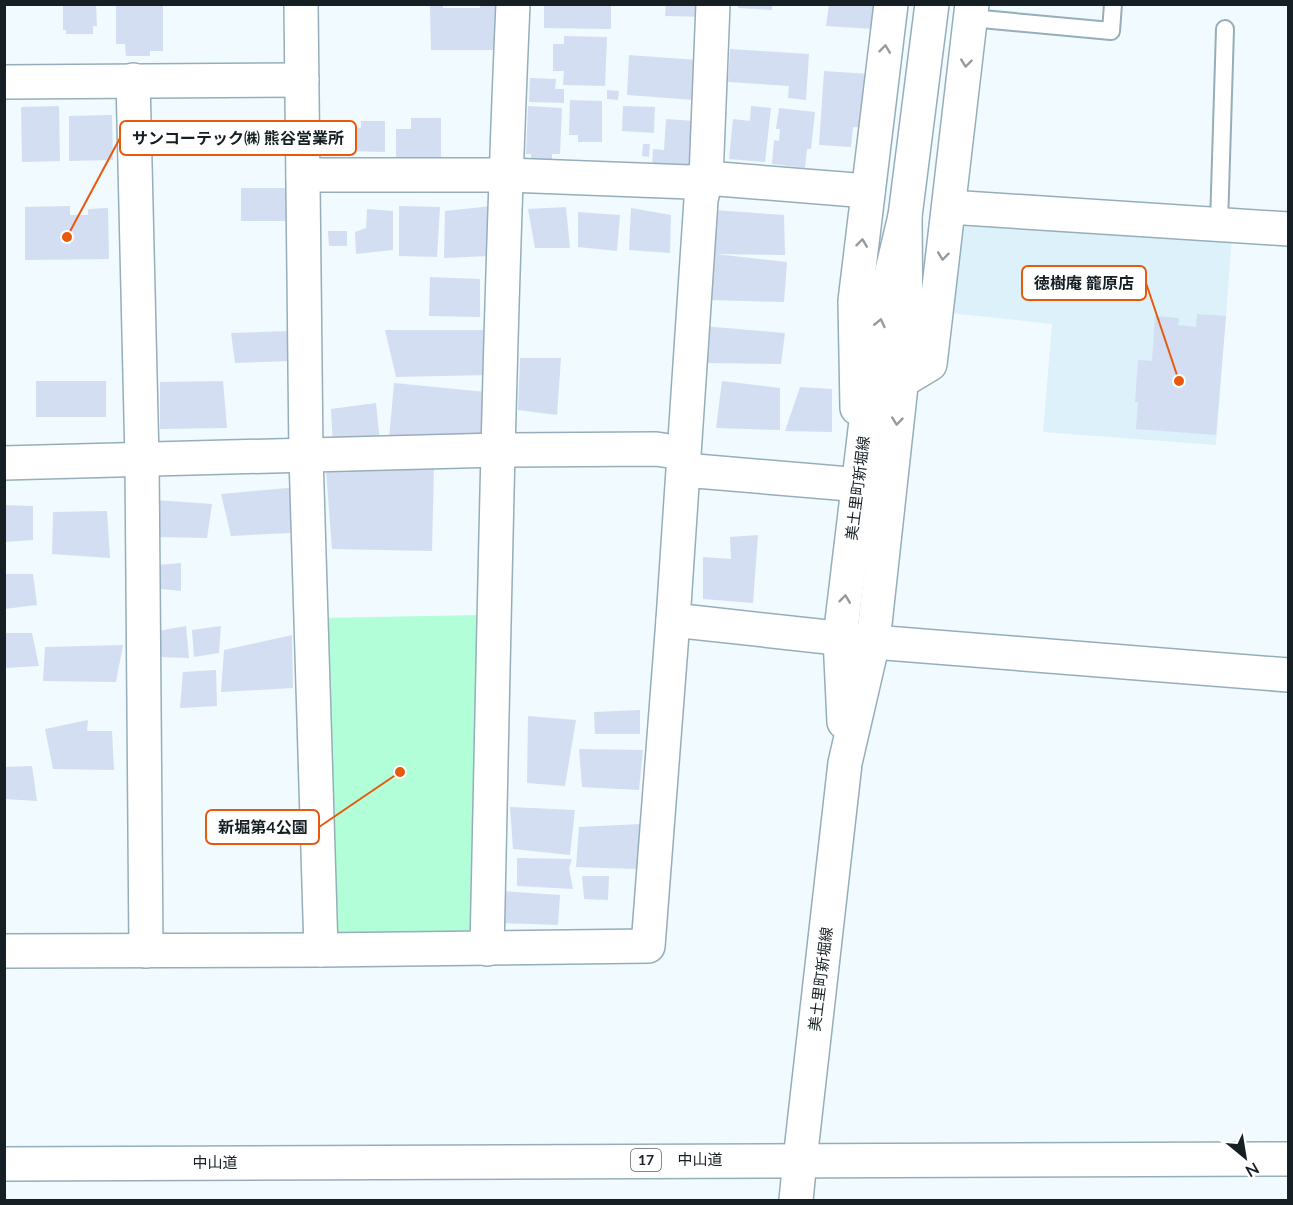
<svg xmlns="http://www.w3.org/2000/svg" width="1293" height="1205" font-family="Lato,'Noto Sans JP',sans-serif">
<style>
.built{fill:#ddf1fa}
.green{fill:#b2fed8}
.building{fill:#d3def3}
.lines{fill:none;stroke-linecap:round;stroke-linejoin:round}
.service-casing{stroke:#96aeb9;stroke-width:20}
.minor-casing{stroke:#96aeb9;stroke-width:36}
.tertiary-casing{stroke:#96aeb9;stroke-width:36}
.secondary-casing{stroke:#96aeb9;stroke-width:36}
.trunk-casing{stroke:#96aeb9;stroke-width:36}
.service{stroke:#fff;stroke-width:16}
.minor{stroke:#fff;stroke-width:33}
.tertiary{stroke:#fff;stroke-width:33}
.secondary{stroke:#fff;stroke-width:33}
.trunk{stroke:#fff;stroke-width:33}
.oneway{stroke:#969a9c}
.labels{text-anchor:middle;stroke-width:4.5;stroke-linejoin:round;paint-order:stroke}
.shield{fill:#fff;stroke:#5c6265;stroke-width:1.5}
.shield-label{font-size:14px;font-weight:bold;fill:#161f23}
.street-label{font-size:15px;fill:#161f23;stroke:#fff}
.leader{fill:none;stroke:#e8590c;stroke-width:2}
.callout-dot{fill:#e8590c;stroke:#fff;stroke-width:2}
.callout{fill:#fff;stroke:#e8590c;stroke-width:2}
.callout-label{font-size:16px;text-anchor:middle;font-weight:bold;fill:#161f23}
</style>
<rect width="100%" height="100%" fill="#f0faff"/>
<!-- built -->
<polygon class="built" points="962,217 1232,237 1216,445 1043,432 1052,324 950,313"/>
<!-- green -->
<polygon class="green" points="480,615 472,927 462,937 338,938 327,928 321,618"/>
<!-- building -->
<g class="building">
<polygon points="63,4 96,4 97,26 93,26 93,34 66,34 66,30 63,30"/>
<polygon points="116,4 163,4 163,51 150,51 150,56 126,56 125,44 116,44"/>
<polygon points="430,4 443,4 443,8 480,8 480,4 496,4 496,50 431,50"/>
<polygon points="544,4 611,4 611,29 544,28"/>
<polygon points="666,4 705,4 705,17 665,16"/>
<polygon points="738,4 772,4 772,10 738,8"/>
<polygon points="829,4 875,4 873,29 826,26"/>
<polygon points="564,36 607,37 605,86 563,85 564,71 553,71 553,44 564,44"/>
<polygon points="730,49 809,54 806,100 788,98 789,86 728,82"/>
<polygon points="629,55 697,60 694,100 627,95"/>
<polygon points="824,71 869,74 866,128 853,127 851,147 819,145"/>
<polygon points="530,78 556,79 555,89 564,89 564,103 529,102"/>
<polygon points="607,90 619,91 618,100 607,99"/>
<polygon points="570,100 602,101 602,142 578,142 578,135 569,135"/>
<polygon points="59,106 60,161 22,162 21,107"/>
<polygon points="528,106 562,108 560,154 552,154 552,161 531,159 531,154 526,154"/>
<polygon points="623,106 655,107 654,133 622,131"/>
<polygon points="751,106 771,108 765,162 729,159 733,119 750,121"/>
<polygon points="779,108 815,112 811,149 807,149 805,168 772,164 774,140 779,141 780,129 776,129"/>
<polygon points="112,115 113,160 69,161 69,116"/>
<polygon points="411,118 441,118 441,157 396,157 396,129 411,129"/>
<polygon points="666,119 694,121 690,165 681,169 652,167 653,149 664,150"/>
<polygon points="361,121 385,121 385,152 345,151 345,128 361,128"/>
<polygon points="643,144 650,144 649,157 642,156"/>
<rect x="241" y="188" width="50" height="33"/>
<polygon points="70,206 70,215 88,215 88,209 108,208 109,259 25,260 25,207"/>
<polygon points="399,206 440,207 437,257 399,256"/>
<polygon points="492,206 489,256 444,258 445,211"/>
<polygon points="566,207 570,248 535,248 528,209"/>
<polygon points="631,208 671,215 670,253 629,250"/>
<polygon points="367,209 393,211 393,250 356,254 355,232 366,228"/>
<polygon points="713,210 784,215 785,255 715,254 787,262 784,302 709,300"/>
<polygon points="578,212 620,215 617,251 578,247"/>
<polygon points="328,231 347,231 347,246 329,246"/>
<polygon points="430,277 480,279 480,317 429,316"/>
<polygon points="1197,314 1226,316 1216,435 1136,429 1138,402 1135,402 1138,360 1152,361 1155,316 1179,318 1178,325 1196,327"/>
<polygon points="703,326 785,333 781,364 708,363"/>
<polygon points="385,330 487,330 488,375 396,377"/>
<polygon points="290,331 294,361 235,363 231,333"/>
<polygon points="520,358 561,358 557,415 518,410"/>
<rect x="36" y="381" width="70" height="36"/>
<polygon points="223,381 227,428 160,429 160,382"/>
<polygon points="722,381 780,388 780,430 716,428"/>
<polygon points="394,383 486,392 485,439 389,439"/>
<polygon points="800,387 832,389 832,432 785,431"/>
<polygon points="376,403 380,442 333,448 331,409"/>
<polygon points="434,466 432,551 332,549 326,471"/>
<polygon points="299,487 290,533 231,536 221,494"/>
<polygon points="156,500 212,504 207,538 159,537"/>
<polygon points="4,505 33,506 33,540 4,542"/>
<polygon points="107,511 110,558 52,554 53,512"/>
<polygon points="758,535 753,603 703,599 703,557 731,559 730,537"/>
<polygon points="181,563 181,591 161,589 158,565"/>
<polygon points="4,574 33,574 37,605 4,609"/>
<polygon points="186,626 189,658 158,657 158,631"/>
<polygon points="221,626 219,653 194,657 192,630"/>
<polygon points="4,633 32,633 39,666 4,668"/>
<polygon points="292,635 293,688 221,692 224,650"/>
<polygon points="123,645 116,682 43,681 45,647"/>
<polygon points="216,670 217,706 180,708 183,672"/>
<polygon points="640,710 640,734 595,734 594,712"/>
<polygon points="528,716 576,720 565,786 527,783"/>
<polygon points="88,720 87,731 112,731 114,770 53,769 45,729"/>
<polygon points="579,749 643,750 639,790 582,787"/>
<polygon points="32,766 37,801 4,799 4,767"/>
<polygon points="510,807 575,810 570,855 513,849"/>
<polygon points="641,824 636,869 576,867 579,827"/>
<polygon points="517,858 572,859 569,868 573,889 517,886"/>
<polygon points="582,876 609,876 608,900 584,899"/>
<polygon points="501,891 560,895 558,925 498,923"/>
</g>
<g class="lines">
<defs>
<g id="service">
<polyline points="971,18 1111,31 1113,4"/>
<polyline points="1219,224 1225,29"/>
</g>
<g id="minor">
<polyline points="301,4 306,455 321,950"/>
<polyline points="713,4 706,178 701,200 673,620 873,642 1288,675"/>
<polyline points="133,80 142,460 146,951"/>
<polyline points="4,82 302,80"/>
<polyline points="303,175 506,175 690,182 706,178 868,191"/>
<polyline points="949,207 1288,229"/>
<polyline points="879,379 900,382 930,364 972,4"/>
<polyline points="857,408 855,301 891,4"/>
<polyline points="4,463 498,450 656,449 683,453"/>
<polyline points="684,470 885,487"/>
<path d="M487,949C494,634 499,319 513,4"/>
<polyline points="4,951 321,950 648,946 673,620"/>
</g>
<polyline id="tertiary" points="796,1200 800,1160"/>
<g id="secondary">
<polyline points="844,722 840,638 876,338 905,216 932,4"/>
<polyline points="800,1160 845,763 873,642 906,340 905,216"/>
</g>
<polyline id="trunk" points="4,1164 1288,1159"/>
</defs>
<!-- service casing -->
<use href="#service" class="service-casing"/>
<!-- minor casing -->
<use href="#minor" class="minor-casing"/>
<!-- tertiary casing -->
<use href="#tertiary" class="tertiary-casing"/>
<!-- secondary casing -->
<use href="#secondary" class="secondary-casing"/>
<!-- trunk casing -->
<use href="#trunk" class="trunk-casing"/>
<!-- service -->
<use href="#service" class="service"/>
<!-- minor -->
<use href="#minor" class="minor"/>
<!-- tertiary -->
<use href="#tertiary" class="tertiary"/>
<!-- secondary -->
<use href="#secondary" class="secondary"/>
<!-- trunk -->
<use href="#trunk" class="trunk"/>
</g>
<!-- one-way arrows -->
<defs><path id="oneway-chevron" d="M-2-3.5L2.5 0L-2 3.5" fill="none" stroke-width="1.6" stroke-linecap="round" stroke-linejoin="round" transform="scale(1.5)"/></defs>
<g class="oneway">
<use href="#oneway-chevron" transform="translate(885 49) rotate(-83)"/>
<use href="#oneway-chevron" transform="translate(966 63) rotate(96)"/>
<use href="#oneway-chevron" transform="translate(862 243) rotate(-83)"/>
<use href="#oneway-chevron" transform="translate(943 256) rotate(97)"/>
<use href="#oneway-chevron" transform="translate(880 323) rotate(-77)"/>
<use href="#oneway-chevron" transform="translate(897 421) rotate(96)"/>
<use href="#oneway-chevron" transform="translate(845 599) rotate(-83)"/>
</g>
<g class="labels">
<!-- shield labels -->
<rect class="shield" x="631" y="1149" width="30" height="22" rx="4.5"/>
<g class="shield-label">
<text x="646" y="1165">17</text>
</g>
<!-- street labels -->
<g class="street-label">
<text transform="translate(858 488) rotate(-83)" y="5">美土里町新堀線</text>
<text transform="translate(821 979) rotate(-83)" y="5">美土里町新堀線</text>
<text x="700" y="1165">中山道</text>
<text x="215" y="1168">中山道</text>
</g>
</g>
<!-- callouts -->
<path class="leader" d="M67 237L120 138M1179 381L1146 283M400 772L319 827"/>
<g class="callout-dot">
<circle cx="67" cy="237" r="6"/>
<circle cx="1179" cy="381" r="6"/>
<circle cx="400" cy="772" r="6"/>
</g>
<g class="callout">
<rect x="120" y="121" width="236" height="34" rx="6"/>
<rect x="1022" y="266" width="124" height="34" rx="6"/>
<rect x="206" y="810" width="113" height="34" rx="6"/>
</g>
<g class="callout-label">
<text x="238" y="144">サンコーテック㈱ 熊谷営業所</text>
<text x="1084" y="289">徳樹庵 籠原店</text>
<text x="263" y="833">新堀第4公園</text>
</g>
<!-- border -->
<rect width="1293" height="1205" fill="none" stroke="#161f23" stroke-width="12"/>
<!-- north arrow -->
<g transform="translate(1245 1157) rotate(150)" stroke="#ffffff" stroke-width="4.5" paint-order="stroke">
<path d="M0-4.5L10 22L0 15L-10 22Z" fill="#161f23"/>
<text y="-9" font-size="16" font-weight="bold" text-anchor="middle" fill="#161f23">N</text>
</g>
</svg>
